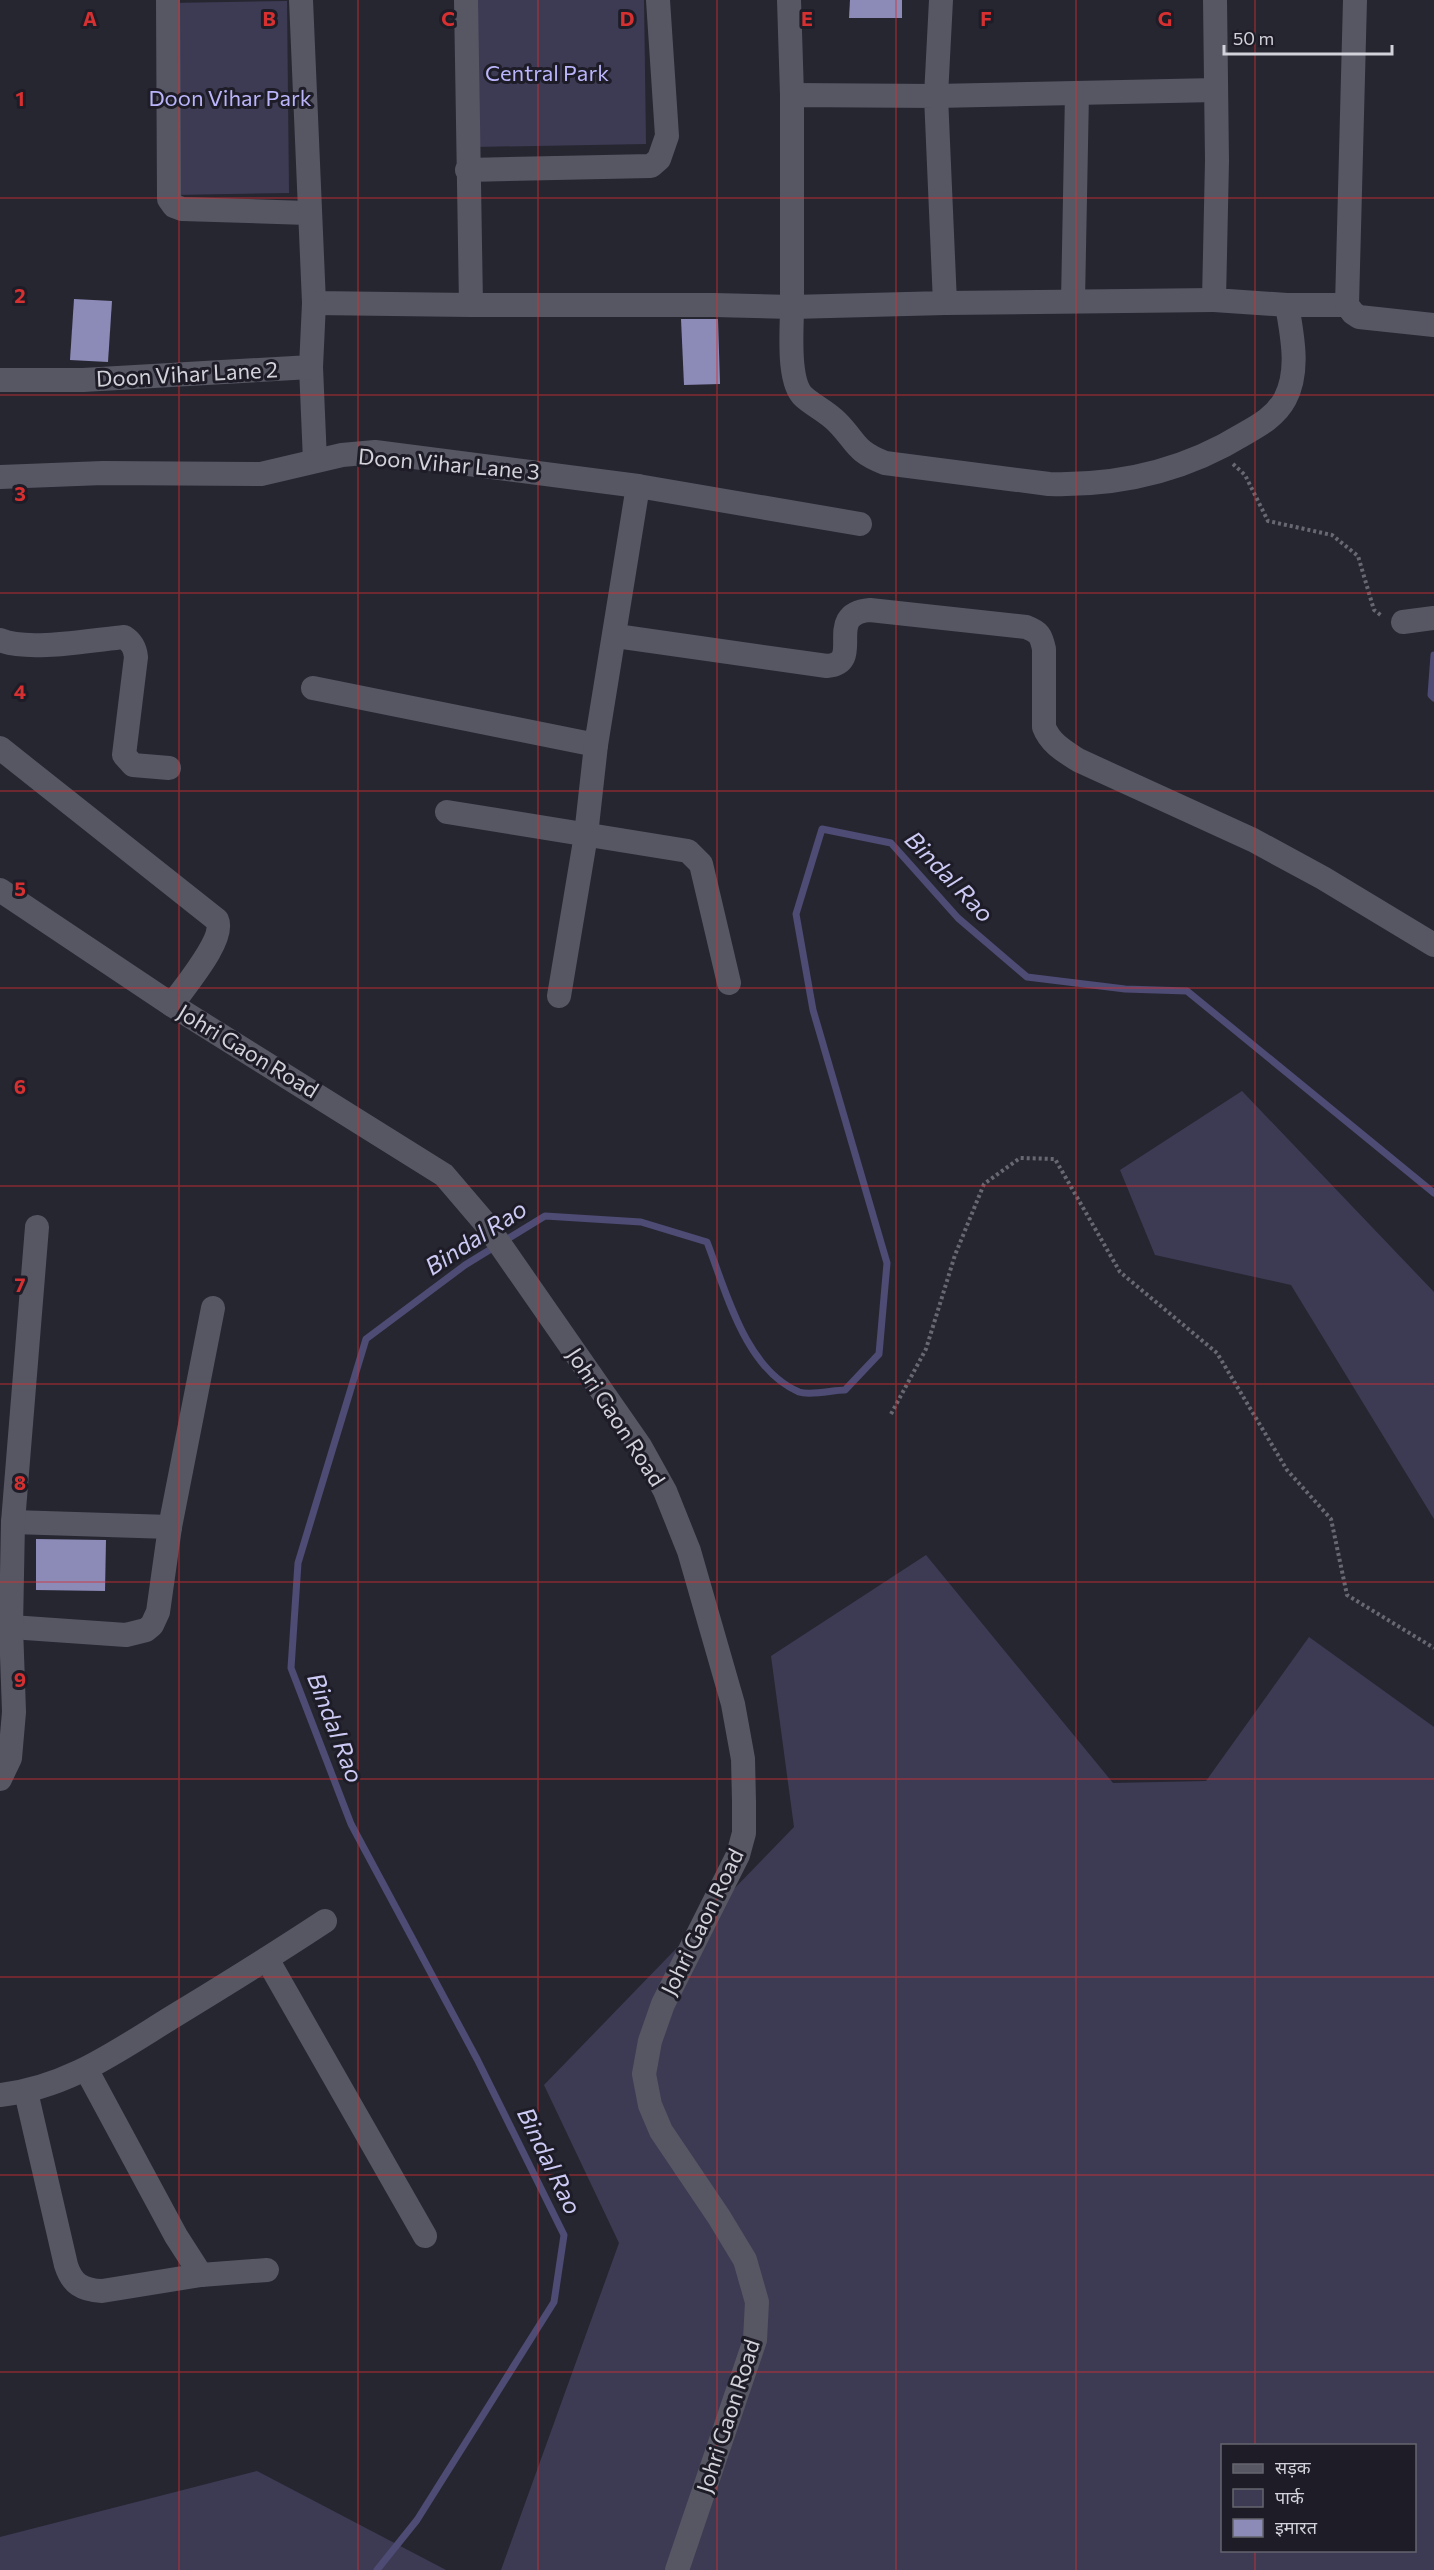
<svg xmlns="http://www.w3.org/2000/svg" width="1434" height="2570" font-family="Commissioner,'Noto Sans Devanagari',sans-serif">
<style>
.green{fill:#3d3b54;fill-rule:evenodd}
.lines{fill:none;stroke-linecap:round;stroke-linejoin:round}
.stream{stroke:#4e4b74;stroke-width:7}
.building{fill:#8c8ab7}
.path{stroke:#686872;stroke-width:4;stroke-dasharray:3 3;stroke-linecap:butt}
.street{stroke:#575764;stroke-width:24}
.grid{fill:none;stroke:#d63031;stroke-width:1.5;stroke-opacity:0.55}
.labels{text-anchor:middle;stroke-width:6;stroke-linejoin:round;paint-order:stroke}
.park-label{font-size:22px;fill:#bab5fa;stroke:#1d1c27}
.street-label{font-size:22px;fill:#d2d2da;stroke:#1d1c27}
.water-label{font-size:24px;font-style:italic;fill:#cccaf4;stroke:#1d1c27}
.grid-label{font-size:20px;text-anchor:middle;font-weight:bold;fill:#d63031;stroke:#1d1c27;stroke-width:6;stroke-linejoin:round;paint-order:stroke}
</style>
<rect width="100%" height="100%" fill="#262631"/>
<!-- green -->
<g class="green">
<polygon points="472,0 644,0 646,144 474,147"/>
<polygon points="287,1 289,193 173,195 171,3"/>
<polygon points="1242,1091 1434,1292 1434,1519 1291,1285 1155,1255 1120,1170"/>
<path d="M926,1555L1113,1783L1206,1781L1309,1637L1434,1727V2570H501L619,2243L544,2085L794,1827L771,1656ZM1222,2446H1414V2550H1222Z"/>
<polygon points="257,2471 446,2570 0,2570 0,2537"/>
</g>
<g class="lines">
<!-- stream -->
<g class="stream">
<polyline points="1434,655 1431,695 1434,698"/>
<path d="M377,2570L417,2520L554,2302L564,2235L477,2059L351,1824L291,1668L298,1563L366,1339L465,1265L545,1216L641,1222L707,1242C726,1291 745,1369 799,1392C811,1396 833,1390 845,1390L879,1354L887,1263L813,1010L796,914L822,829L891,843L958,918L1027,977L1125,989L1187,991L1434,1193"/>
</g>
</g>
<!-- building -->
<g class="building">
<polygon points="850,0 902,0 902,18 849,18"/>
<polygon points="74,299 112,301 108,362 70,360"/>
<polygon points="681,319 718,319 720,384 684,385"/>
<polygon points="36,1539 106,1540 105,1591 36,1590"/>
</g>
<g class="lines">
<!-- path -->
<g class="path">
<polyline points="1233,464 1245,475 1268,521 1332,535 1358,556 1374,610 1382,616"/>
<polyline points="891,1414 926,1349 955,1255 984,1184 1020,1158 1055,1159 1120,1272 1217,1353 1287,1470 1331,1519 1347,1595 1434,1648"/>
</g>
<!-- street -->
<g class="street">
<polyline points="168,0 169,199 174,206 182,209 308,213"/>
<polyline points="301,0 314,303 471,305"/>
<path d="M466,0L471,305H714L792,307C792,329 787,382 804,397C814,406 826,411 837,422C857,442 854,451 885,463L1049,484C1119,486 1184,471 1244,434C1260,425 1276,416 1285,399C1300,371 1292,335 1287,305"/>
<polyline points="789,0 792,95"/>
<polyline points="941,0 936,96 1216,90"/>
<polyline points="1215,0 1217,161 1214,300 1287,305 1347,305"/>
<polyline points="1355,0 1347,305 1353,313 1359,317 1434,325"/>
<polyline points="467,170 651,166 659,159 667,136 658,0"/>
<polyline points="1073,301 1077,93"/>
<polyline points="945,303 792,307 792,95 936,96 945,303 1214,300"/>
<polyline points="311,367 315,461"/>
<polyline points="0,380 83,380 311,367 314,303"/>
<polyline points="0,477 103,473 261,474 342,455 375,452 638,486 860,524"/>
<polyline points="1403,622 1434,618"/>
<path d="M616,636L827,666C866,663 822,614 870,610L1026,627C1039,632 1041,635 1044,649V727C1050,743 1064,751 1078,760L1253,840L1323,878L1434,945"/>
<path d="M0,640C26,652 93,640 124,637C132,642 135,648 136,657L124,755L133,765L169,768"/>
<polyline points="313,688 596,745 638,486"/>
<path d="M0,748L217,920C226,939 183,988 172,1005"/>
<polyline points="447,812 688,851 701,864 729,983"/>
<polyline points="0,890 172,1005 444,1175 485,1223 640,1446 665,1491 689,1551 733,1704 743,1759 744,1802 744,1833 738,1855 663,2004 650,2041 644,2074 650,2105 661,2131 719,2217 745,2260 757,2302 755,2340 677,2570"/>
<polyline points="559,996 586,835 596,745"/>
<polyline points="13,1522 170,1527"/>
<polyline points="11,1627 126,1635 146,1630 152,1625 158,1612 170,1527 213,1308"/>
<polyline points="0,1779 10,1758 14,1712 11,1627 13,1522 37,1227"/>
<polyline points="267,1959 425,2236"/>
<polyline points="86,2069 176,2236 201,2275"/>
<path d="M26,2092L66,2265C72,2284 82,2290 102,2291L201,2275L267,2270"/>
<path d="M0,2095C67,2088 117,2051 174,2016C225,1985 275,1954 325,1921"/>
</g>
</g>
<!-- grid -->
<path class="grid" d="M179,0V2570M358,0V2570M538,0V2570M717,0V2570M896,0V2570M1076,0V2570M1255,0V2446M0,198H1434M0,395H1434M0,593H1434M0,791H1434M0,988H1434M0,1186H1434M0,1384H1434M0,1582H1434M0,1779H1434M0,1977H1434M0,2175H1434M0,2372H1434M1255,2550V2570"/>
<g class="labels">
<!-- park labels -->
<g class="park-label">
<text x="547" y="81">Central Park</text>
<text x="230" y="106">Doon Vihar Park</text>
</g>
<!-- street labels -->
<g class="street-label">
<text transform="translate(187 374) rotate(-3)" y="8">Doon Vihar Lane 2</text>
<text transform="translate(449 464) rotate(5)" y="8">Doon Vihar Lane 3</text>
<text transform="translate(248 1051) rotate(31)" y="8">Johri Gaon Road</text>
<text transform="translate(616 1417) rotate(57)" y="8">Johri Gaon Road</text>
<text transform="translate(702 1922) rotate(-64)" y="8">Johri Gaon Road</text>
<text transform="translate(728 2416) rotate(-72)" y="8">Johri Gaon Road</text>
</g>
<!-- water labels -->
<g class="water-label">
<text transform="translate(949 877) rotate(46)" y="8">Bindal Rao</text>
<text transform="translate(476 1238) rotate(-33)" y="8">Bindal Rao</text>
<text transform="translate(335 1728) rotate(69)" y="8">Bindal Rao</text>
<text transform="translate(549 2161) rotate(64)" y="8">Bindal Rao</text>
</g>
</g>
<g class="grid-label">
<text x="90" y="26">A</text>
<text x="269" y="26">B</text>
<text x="448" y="26">C</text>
<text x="627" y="26">D</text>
<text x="807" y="26">E</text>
<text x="986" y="26">F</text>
<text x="1165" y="26">G</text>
<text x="20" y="106">1</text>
<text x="20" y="303">2</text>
<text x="20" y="501">3</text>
<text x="20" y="699">4</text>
<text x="20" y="896">5</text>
<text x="20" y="1094">6</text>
<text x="20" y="1292">7</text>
<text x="20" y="1490">8</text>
<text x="20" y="1687">9</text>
</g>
<!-- legend -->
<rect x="1221" y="2444" width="195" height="108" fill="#1d1c27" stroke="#65656f" stroke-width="1.5"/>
<rect x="1233" y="2464" width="30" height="9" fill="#575764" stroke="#65656f" stroke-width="1.5"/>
<text x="1275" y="2474" font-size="18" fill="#d2d2da">सड़क</text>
<rect x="1233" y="2489" width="30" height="18" fill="#3d3b54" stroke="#65656f" stroke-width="1.5"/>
<text x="1275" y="2504" font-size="18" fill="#d2d2da">पार्क</text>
<rect x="1233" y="2519" width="30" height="18" fill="#8c8ab7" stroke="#65656f" stroke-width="1.5"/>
<text x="1275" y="2534" font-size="18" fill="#d2d2da">इमारत</text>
<!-- scale -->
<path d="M1224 45v9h168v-9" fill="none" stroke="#d2d2da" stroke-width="3"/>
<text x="1233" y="45" font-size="18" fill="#d2d2da" stroke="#1d1c27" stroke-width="4.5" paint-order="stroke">50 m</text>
</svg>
